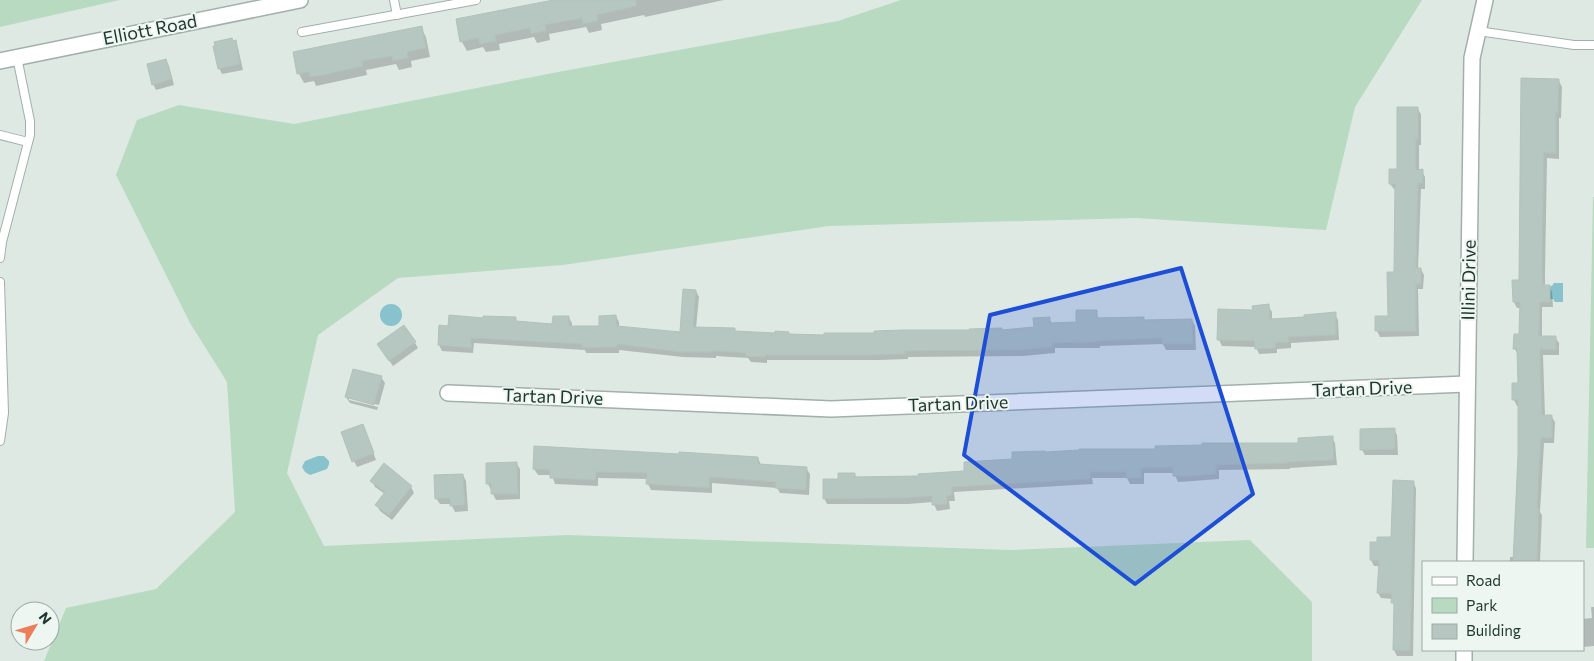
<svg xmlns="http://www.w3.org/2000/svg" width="1594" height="661" font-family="Commissioner,sans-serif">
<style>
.green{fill:#b7dac0}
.water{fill:#87c2cd}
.shadow{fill:#0003}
.building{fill:#b6c6c0;stroke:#b1c2bb}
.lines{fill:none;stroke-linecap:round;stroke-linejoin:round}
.service-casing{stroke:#a1b0ab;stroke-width:10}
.minor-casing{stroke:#a1b0ab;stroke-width:18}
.tertiary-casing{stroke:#a1b0ab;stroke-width:18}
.service{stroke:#fff;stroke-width:8}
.minor{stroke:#fff;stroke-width:15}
.tertiary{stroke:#fff;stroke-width:15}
.marked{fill:#1d4ed8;fill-opacity:0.2;stroke:#1d4ed8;stroke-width:4;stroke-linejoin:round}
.labels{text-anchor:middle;stroke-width:4;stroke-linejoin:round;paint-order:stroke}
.street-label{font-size:18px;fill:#203831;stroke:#eef6f2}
</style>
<rect width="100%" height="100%" fill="#dee9e4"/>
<!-- green -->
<g class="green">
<polygon points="0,0 120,0 0,27"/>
<polygon points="901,0 1422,0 1355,107 1326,230 1136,218 829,226 563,265 398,278 318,335 287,473 324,546 567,535 1011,550 1250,540 1312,602 1312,661 44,661 66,608 156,589 235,512 227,382 190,323 116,175 137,120 179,105 294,124 558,72 838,21"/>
<polygon points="1593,197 1594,197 1594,548 1586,548"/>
</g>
<!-- water -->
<g class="water">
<polygon points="1554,283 1563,283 1563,302 1555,302 1553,299 1550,299 1550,286 1552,286"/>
<circle cx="391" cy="315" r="11"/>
<polygon points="318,456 324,456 329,461 329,464 327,469 310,475 305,472 302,467 305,461"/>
</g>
<!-- shadow -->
<g class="shadow">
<polygon points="560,0 724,0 645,17 644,15 601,24 602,30 589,33 586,27 549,34 550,40 537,43 534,37 499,44 500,50 486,52 483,47 467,51 462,42 457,20"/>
<polygon points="421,28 426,37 430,57 411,61 412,67 399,70 396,64 366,70 367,75 316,86 314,81 304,83 299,74"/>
<polygon points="233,42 235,42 238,48 243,70 222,74 219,68"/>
<polygon points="166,60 169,66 174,85 156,90 153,84"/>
<polygon points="1522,79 1559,81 1562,87 1561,118 1559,118 1559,159 1547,158 1545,274 1545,286 1549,286 1552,292 1553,307 1542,307 1542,337 1555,337 1559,343 1559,355 1543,355 1545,416 1551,416 1555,422 1554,443 1544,443 1540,512 1542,515 1540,562 1510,562 1510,557 1515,557 1519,455 1520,406 1517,406 1514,400 1520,384 1518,355 1515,349 1520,336 1521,308 1517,308 1514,302 1520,281"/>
<polygon points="1417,108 1421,114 1421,145 1419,145 1419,171 1422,171 1425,177 1425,189 1421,189 1418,269 1421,269 1424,275 1423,289 1418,289 1419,336 1380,337 1377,331 1389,317 1396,273 1397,189 1394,189 1390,184 1398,170"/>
<polygon points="696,291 699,297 696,328 734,329 736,332 790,336 825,336 971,332 1002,329 1003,331 1035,328 1049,318 1052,324 1077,324 1096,311 1099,320 1143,318 1145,321 1192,320 1195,326 1196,350 1166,350 1163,344 1100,346 1100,348 1055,348 1055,353 1023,356 908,357 908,359 879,360 767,360 767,363 751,362 748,358 716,356 716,358 683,357 619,350 619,353 586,353 585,350 474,343 473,353 442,351 439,345 450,327 484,319 515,319 518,323 554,325 569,318 572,323 572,327 600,327 616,316 619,322 619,327 681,333"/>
<polygon points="1268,306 1272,312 1272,320 1306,319 1335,314 1338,320 1339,340 1291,343 1291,348 1277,349 1277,353 1259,354 1256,347 1222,346 1219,340 1220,310 1254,311"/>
<polygon points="415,343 418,348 393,366 382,350"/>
<polygon points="381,377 385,383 379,405 349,397 349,400 378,407 377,410 350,403 346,397"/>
<polygon points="1394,429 1397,435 1398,455 1365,455 1362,450"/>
<polygon points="365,431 376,460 357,467 354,461"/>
<polygon points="1332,438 1335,443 1337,465 1290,468 1290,469 1219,470 1219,479 1193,481 1178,482 1174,473 1144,473 1144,484 1130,484 1127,478 1092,478 1093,484 954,492 955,501 949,501 950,509 937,511 933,502 908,504 827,504 824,498 840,480 854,474 857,478 919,477 966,472 1045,454 1157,450 1300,444"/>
<polygon points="535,448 758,458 761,465 806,468 810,474 809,495 780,493 777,488 712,483 712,493 651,490 648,484 648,479 598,478 598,486 555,484 552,475 538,475 534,469"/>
<polygon points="516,463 520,469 520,499 496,500 488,484"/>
<polygon points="463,475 466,481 468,511 455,512 451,504 440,504 436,498"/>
<polygon points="372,481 411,487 414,493 392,520 380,511 377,505 385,494 375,487"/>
<polygon points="1413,482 1416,488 1413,656 1397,656 1394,650 1395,607 1393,602 1393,599 1381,598 1378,593 1380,566 1374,566 1371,560 1392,538"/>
<polygon points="1591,607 1594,607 1594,646 1583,647 1583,619 1592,618"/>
</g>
<!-- building -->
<g class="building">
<polygon points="553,0 636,0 636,6 597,15 598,21 583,24 582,18 545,25 546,31 531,34 530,28 495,35 496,41 480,44 478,38 460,42 456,19"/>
<polygon points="422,26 426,48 407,52 408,58 393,61 392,56 362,61 363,66 324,75 310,77 309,72 297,74 293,52"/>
<polygon points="232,38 233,41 236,40 240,64 218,69 213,46 215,46 214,42"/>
<polygon points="166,59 172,79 152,85 147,64"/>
<polygon points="1521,78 1559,79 1558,112 1556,112 1556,153 1544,153 1542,267 1543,285 1550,285 1550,302 1540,302 1539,336 1556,336 1556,350 1540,349 1542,415 1552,415 1552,438 1541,438 1537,508 1539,508 1537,562 1513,562 1518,455 1518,400 1512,400 1512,383 1518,383 1517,349 1513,349 1514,334 1519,334 1520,302 1513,302 1512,280 1519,280"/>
<polygon points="1397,107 1418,107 1418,139 1416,139 1416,170 1423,169 1423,183 1418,183 1416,268 1421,268 1421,284 1416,284 1416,331 1375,331 1375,316 1388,316 1387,272 1394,272 1395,184 1389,184 1389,169 1397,169"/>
<polygon points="683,289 696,290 693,327 735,328 735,331 775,333 775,331 789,332 789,334 824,335 824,333 874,333 874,331 904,330 969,330 969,329 1002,328 1002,330 1034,327 1033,318 1050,317 1050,323 1076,322 1076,310 1097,310 1097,318 1144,317 1144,320 1192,319 1193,344 1162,344 1162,338 1097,341 1097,342 1052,343 1053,347 1019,350 905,351 905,354 875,355 765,355 765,357 746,356 746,353 713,351 713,352 679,352 617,344 617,347 582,348 582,344 471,338 471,348 438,345 439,325 448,326 449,315 483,318 483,316 516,317 516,321 552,324 553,316 569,316 569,326 599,326 599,316 616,315 617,326 680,332"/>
<polygon points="1269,304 1270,319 1304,317 1304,315 1336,312 1336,335 1288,337 1289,342 1275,343 1275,348 1255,349 1254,341 1217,340 1218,309 1253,310 1252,306"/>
<polygon points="404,325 416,342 389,361 377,344"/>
<polygon points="353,369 382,376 374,405 345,397"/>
<polygon points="363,424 374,453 352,462 341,432"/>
<polygon points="1395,428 1395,449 1360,450 1360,429"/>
<polygon points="1333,436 1334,460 1287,462 1287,463 1216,465 1216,474 1189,476 1173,476 1173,467 1141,468 1141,478 1126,478 1126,472 1090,472 1090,479 952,487 952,495 947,496 947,504 932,505 932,496 904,498 823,499 823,479 838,479 838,473 855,473 855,477 918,476 918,474 964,471 964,462 1012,459 1012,452 1045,451 1045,452 1079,450 1079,449 1155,449 1155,446 1202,445 1202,443 1298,443 1298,438"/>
<polygon points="534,446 679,454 679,452 758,457 758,464 807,467 806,490 775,488 776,482 710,477 709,488 646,484 647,473 596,472 595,480 550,478 550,470 533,469"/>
<polygon points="517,462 518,494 491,494 491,484 486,484 486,463"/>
<polygon points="384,463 412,486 389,515 375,505 385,492 370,481"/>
<polygon points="463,474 465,505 450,506 450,498 435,499 434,475"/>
<polygon points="1393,480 1414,481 1410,651 1393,650 1394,603 1391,603 1392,594 1377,593 1379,561 1370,560 1370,542 1377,542 1377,537 1391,537"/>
</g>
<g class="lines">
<defs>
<g id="service">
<polyline points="394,0 397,15"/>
<polyline points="1478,31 1574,45 1594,45"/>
<polyline points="302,32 476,0"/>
<polyline points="0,135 28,142"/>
<polyline points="0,258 2,242 30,135 30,121 17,57"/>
<polyline points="0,282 4,413 0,441"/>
</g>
<g id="minor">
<polyline points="448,393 831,409 1467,384"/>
<polyline points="1465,562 1472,58 1485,0"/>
<polyline points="1464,661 1464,650"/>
</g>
<polyline id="tertiary" points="0,61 300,0"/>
</defs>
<!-- service casing -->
<use href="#service" class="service-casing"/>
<!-- minor casing -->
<use href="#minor" class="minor-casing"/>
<!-- tertiary casing -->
<use href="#tertiary" class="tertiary-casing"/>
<!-- service -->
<use href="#service" class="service"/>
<!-- minor -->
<use href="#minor" class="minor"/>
<!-- tertiary -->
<use href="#tertiary" class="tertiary"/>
</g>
<!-- marked area -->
<path class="marked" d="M1181,268L1253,494L1135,584L964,455L990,315Z"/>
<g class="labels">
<!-- street labels -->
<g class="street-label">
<text transform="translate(150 30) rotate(-11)" y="6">Elliott Road</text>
<text transform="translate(1469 280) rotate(-89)" y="6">Illini Drive</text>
<text transform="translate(1362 389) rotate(-2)" y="6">Tartan Drive</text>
<text transform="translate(553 397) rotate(2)" y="6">Tartan Drive</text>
<text transform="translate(958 404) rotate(-2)" y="6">Tartan Drive</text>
</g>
</g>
<!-- legend -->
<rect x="1422" y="561" width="162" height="90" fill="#eef6f2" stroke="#9caaa5"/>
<rect x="1432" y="577" width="25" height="8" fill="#ffffff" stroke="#9caaa5"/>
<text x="1466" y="586" font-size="15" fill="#203831">Road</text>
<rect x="1432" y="598" width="25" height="15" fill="#b7dac0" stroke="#9caaa5"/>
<text x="1466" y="611" font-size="15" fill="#203831">Park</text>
<rect x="1432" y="624" width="25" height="15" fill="#b6c6c0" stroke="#9caaa5"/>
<text x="1466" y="636" font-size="15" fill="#203831">Building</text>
<!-- north arrow -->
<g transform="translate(35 626) rotate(52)"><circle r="24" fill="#eef6f2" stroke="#9caaa5"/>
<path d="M0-4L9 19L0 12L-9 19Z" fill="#ed7c58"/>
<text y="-8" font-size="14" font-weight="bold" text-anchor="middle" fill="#203831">N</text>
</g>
</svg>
